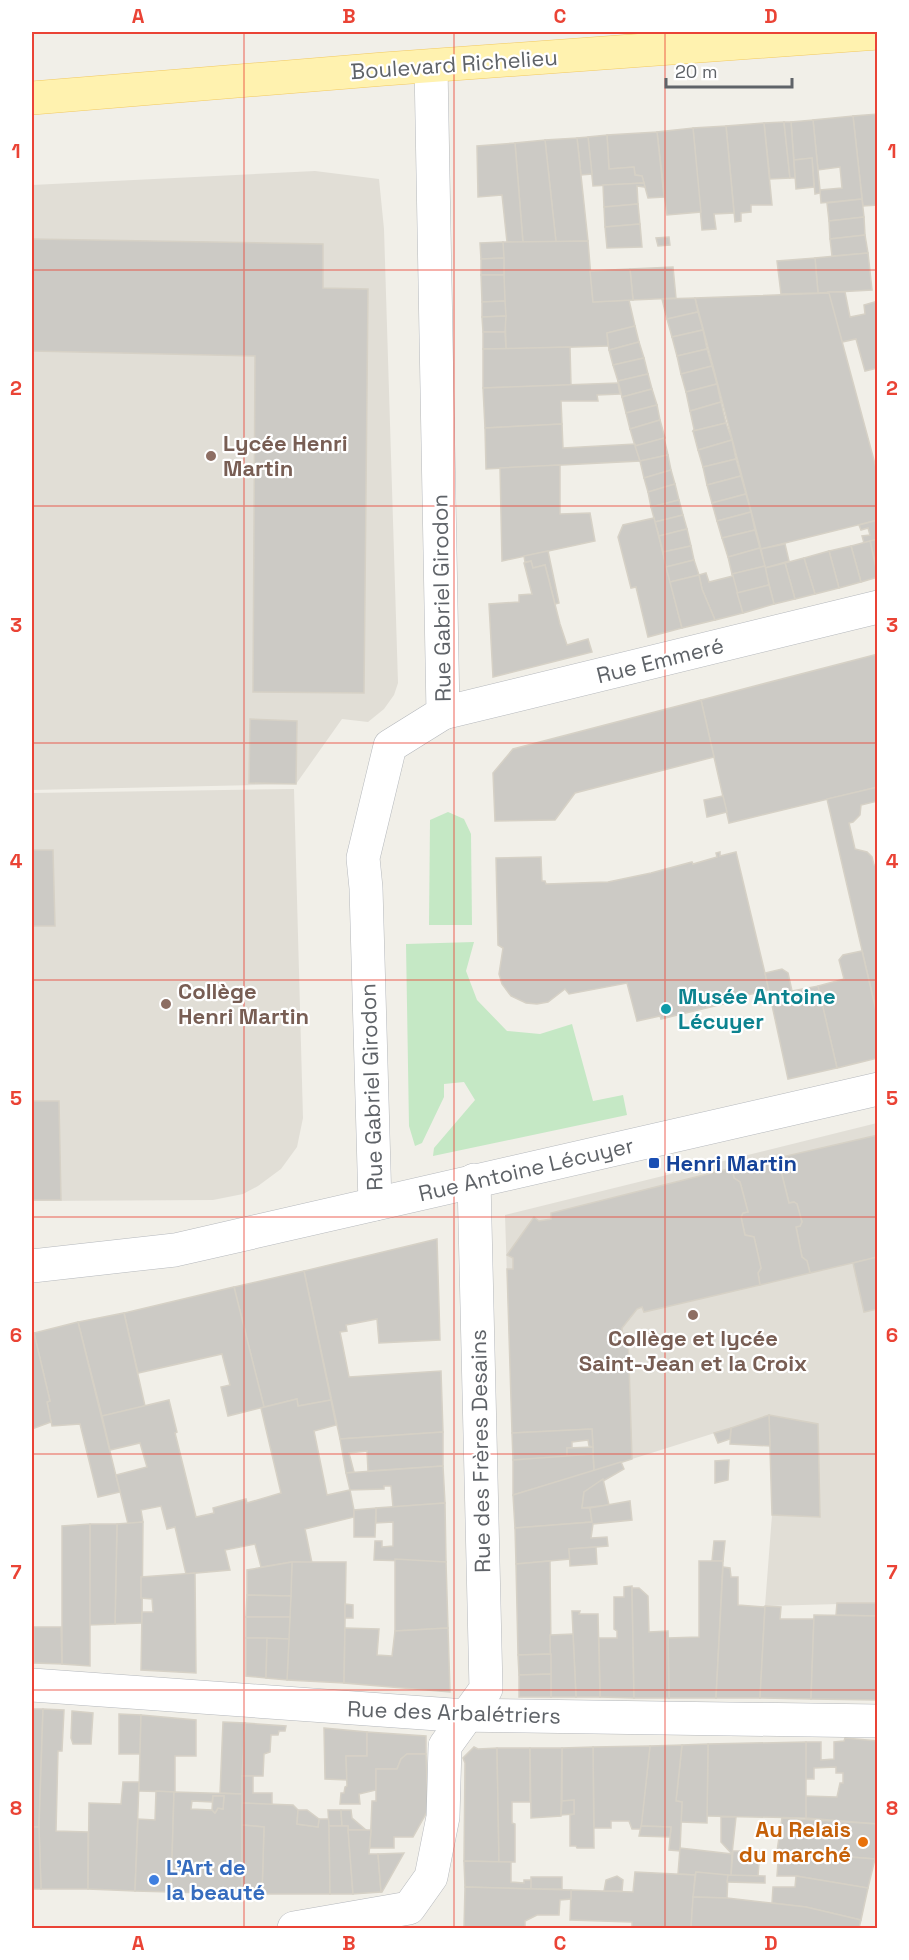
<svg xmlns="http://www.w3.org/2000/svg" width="909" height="1960" font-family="'Space Grotesk',sans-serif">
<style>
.education{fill:#e1ded6}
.green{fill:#c5e8c5}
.building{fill:#cccac5;stroke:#d6d1c6;stroke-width:1.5;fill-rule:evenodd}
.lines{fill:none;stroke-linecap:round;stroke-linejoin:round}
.minor-casing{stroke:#b5b8bc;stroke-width:34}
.major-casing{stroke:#f2c960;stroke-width:34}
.minor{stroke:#fff;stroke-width:33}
.major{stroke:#fff2af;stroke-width:33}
.grid{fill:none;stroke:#ea4335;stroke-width:1.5;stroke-opacity:0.55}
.education-dot{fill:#8d6e63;stroke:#fff;stroke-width:2}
.culture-dot{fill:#0f9aa8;stroke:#fff;stroke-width:2}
.transit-dot{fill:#1a4fb4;stroke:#fff;stroke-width:2}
.food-dot{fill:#e8710a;stroke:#fff;stroke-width:2}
.shop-dot{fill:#3f7fe0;stroke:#fff;stroke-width:2}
.labels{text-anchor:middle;stroke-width:4.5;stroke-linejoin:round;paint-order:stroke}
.street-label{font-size:22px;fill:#5f6368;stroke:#fff}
.education-label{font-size:22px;font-weight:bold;fill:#785e54;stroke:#fff;text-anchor:start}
.culture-label{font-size:22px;font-weight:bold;fill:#0d838f;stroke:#fff;text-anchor:start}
.transit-label{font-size:22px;font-weight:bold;fill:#164399;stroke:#fff;text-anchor:start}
.food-label{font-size:22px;font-weight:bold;fill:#c56008;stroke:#fff;text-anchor:end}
.shop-label{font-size:22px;font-weight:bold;fill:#366cbe;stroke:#fff;text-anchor:start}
.neatline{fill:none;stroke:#ea4335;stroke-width:2}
.grid-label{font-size:20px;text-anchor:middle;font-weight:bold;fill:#ea4335}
</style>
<rect width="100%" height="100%" fill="#f1efe8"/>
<!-- education -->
<g class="education">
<polygon points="315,171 379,179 384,229 398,683 394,695 384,709 368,722 342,719 296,784 32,790 32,185"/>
<polygon points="294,789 303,1118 297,1147 281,1169 258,1186 243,1194 213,1200 32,1201 32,793"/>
<polygon points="877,1123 877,1603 765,1606 772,1515 769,1416 594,1471 592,1429 512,1433 505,1215"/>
</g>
<!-- green -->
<g class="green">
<polygon points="448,812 464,819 471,834 472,925 429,925 430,820"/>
<polygon points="474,942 466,971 477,1000 507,1031 540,1034 572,1024 593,1101 623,1095 627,1115 433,1156 434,1148 475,1100 464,1082 444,1084 444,1097 422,1143 415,1146 409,1126 406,944"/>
</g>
<!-- building -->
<g class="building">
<polygon points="878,114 878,205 863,206 853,116"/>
<polygon points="853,116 862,199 821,203 820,190 842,188 840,167 818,170 813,120"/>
<polygon points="813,120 820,190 820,193 815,194 812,158 794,160 791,122"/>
<polygon points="784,122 790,178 770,179 764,123"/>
<polygon points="784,122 791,122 795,178 790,178"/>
<polygon points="764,123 772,205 751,205 751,212 741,213 741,221 735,222 726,126"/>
<polygon points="726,126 734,213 714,214 716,229 702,230 693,128"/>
<polygon points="693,128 701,212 667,215 657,132"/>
<polygon points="657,132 664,197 648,198 642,176 635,175 634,167 609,169 607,135"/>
<polygon points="607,135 609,169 634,167 635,175 642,176 644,183 593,186 588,137"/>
<polygon points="588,137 592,174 581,175 577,138"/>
<polygon points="577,138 588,241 556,242 545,140"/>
<polygon points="545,140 556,242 523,243 515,143"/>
<polygon points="515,143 523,243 507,242 502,195 478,197 477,146"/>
<polygon points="812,158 814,187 796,189 794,160"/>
<polygon points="644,183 645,187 637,186 638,204 604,207 603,185"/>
<polygon points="862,199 864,217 829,221 827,203"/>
<polygon points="638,204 640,224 605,227 604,207"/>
<polygon points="864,217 865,235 830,239 829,221"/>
<polygon points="640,224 642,247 607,248 605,227"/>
<polygon points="865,235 868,253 832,256 830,239"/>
<polygon points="669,237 670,245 658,246 656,238"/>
<polygon points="32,239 323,244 323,288 368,289 364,693 253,692 255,356 32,351"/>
<polygon points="588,241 593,302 629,300 635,326 607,333 608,346 506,349 503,242"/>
<polygon points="503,242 504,258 481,259 480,243"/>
<polygon points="868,253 872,290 818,293 815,258"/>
<polygon points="504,258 504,275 481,275 481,259"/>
<polygon points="815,258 818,293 781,294 777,261"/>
<polygon points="673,267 676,298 633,300 630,269"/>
<polygon points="630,269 633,300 593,302 590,271"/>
<polygon points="481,275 504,275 505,301 482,302"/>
<polygon points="828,292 845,292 850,317 865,314 864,305 878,301 878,368 865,371 856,339 842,342"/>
<polygon points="829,293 878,475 878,520 761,549 695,298"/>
<polygon points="695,298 698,312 667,319 662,299"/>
<polygon points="505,301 506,316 482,317 482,302"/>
<polygon points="698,312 703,330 672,337 667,319"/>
<polygon points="506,316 505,332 483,332 482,317"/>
<polygon points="635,326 639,342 609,350 607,333"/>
<polygon points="703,330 707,349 677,356 672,337"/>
<polygon points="483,332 505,332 506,349 483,349"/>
<polygon points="639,342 644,358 613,365 609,350"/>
<polygon points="570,347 571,385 483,388 483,349"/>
<polygon points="707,349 712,366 681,374 677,356"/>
<polygon points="644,358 648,374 618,381 613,365"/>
<polygon points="712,366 717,384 686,392 681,374"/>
<polygon points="648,374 652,389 622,397 618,381"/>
<polygon points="618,383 620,394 597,395 598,401 561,401 562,424 485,428 483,388"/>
<polygon points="717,384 721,402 690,411 686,392"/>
<polygon points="652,389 657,405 626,413 622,397"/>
<polygon points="721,402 726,423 693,431 694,429 690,411"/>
<polygon points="657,405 660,420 630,429 626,413"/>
<polygon points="660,420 665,438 635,446 630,429"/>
<polygon points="726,423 732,440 698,450 693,431"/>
<polygon points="562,424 563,448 635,444 640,461 486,469 485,428"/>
<polygon points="664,438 668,455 640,461 635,446"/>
<polygon points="732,440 736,459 703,467 698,450"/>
<polygon points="668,455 671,470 644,478 640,461"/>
<polygon points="736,459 741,476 707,485 703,467"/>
<polygon points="560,465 560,514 590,513 595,541 502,561 500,468"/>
<polygon points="671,470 675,484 648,492 644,478"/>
<polygon points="741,476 746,494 712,503 707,485"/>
<polygon points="675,484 679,500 651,507 648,492"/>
<polygon points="746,494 751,512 717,521 712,503"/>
<polygon points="679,500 683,515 655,522 651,507"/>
<polygon points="751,512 755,530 722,538 717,521"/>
<polygon points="683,515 687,529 659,536 655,522"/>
<polygon points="654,518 682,628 648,637 636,587 631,588 618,537 623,525"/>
<polygon points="878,520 878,539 864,543 862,536 870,535 868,528 861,530 859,525"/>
<polygon points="687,529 691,546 663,552 659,536"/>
<polygon points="755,530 760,548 728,557 722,538"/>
<polygon points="878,539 878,575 870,541"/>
<polygon points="870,541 878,577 861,582 851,546"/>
<polygon points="785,544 789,561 765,568 761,549"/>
<polygon points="691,546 694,560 666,567 663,552"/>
<polygon points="851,546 861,582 839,588 829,551"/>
<polygon points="760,548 765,566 732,574 728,557"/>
<polygon points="548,551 559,603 555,604 545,565 533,568 531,561 525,562 524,556"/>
<polygon points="829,551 839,588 815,594 804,558"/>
<polygon points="804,558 815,594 795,599 785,563"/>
<polygon points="694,560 699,575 670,582 666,567"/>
<polygon points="531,561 533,568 545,565 560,624 567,645 588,639 592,652 493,677 489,604 519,602 519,595 532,594 524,563"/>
<polygon points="785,563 795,599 774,604 765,568"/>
<polygon points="765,566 769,585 737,593 732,574"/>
<polygon points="706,573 709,582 733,576 743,613 715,620 702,589 699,575"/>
<polygon points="699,575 702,589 715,620 682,628 670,582"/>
<polygon points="769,585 774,604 743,613 737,593"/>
<polygon points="878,654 878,787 729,823 701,700"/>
<polygon points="701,700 714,757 575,793 555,820 495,821 493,773 513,749"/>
<polygon points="250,719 297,721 296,784 249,783"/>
<polygon points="878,787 878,801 861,805 860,815 853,822 849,823 855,849 867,852 872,857 874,865 878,865 878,1019 827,799"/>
<polygon points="723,796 727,812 707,817 704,800"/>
<polygon points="32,850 53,850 55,926 32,926"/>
<polygon points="720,852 720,856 736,852 769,990 747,995 748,998 661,1019 660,1016 637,1021 627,983 569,994 565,989 548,1002 537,1004 526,1003 511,996 502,984 499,974 503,948 498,945 496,858 541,857 542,881 545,881 546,884 608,882 651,873 692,862 693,864 717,857 716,853"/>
<polygon points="862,951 878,1019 878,1058 837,1068 818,986 844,979 839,960 843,955"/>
<polygon points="782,969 788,973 792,991 818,986 837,1068 788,1079 765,973"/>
<polygon points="32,1101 59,1101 61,1200 32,1200"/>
<polygon points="878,1135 878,1257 810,1273 807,1261 802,1257 796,1227 800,1226 802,1222 797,1204 794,1202 789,1203 781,1171 784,1165 782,1157"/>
<polygon points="782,1157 784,1165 781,1171 789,1203 794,1202 797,1204 802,1222 800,1226 796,1227 802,1257 807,1261 810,1273 760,1285 758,1273 761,1268 754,1237 745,1235 741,1217 743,1213 748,1212 740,1182 734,1178 732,1168"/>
<polygon points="732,1168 734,1178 740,1182 748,1212 743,1213 741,1217 745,1235 754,1237 761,1268 758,1273 760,1285 644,1312 642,1307 637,1309 622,1328 622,1334 628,1333 632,1459 594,1471 592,1429 512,1433 507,1269 513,1269 513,1258 507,1255 534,1217 539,1221 551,1219 551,1213"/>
<polygon points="437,1239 440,1340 379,1343 377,1319 346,1325 347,1331 340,1332 349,1377 441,1371 443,1432 340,1439 304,1271"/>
<polygon points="877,1257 878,1309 864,1312 853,1263"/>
<polygon points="304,1271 331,1400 298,1406 297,1399 264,1407 234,1287"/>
<polygon points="234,1287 264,1407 228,1416 221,1387 230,1385 222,1354 138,1373 124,1313"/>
<polygon points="124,1313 145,1406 102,1416 78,1322"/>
<polygon points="78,1322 120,1492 98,1497 80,1424 52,1426 47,1402 50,1401 34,1333"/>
<polygon points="32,1333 34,1333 50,1401 47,1402 51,1422 32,1429"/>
<polygon points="297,1399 298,1406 331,1400 336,1425 314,1431 327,1495 350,1490 354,1510 354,1517 305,1529 312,1563 292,1562 261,1567 255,1544 225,1550 230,1570 186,1574 175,1527 167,1529 161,1506 141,1510 143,1522 128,1524 116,1475 147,1467 140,1443 110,1450 102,1416 169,1400 177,1432 175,1433 196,1517 214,1513 213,1508 246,1499 247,1503 281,1493 261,1408"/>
<polygon points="769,1415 818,1424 820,1517 772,1515"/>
<polygon points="769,1415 770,1446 730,1444 731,1428"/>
<polygon points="731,1428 730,1439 718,1443 714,1433"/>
<polygon points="592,1429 593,1447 589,1446 588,1440 572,1442 572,1448 567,1448 567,1457 513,1460 512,1433"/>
<polygon points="443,1432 443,1466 368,1471 367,1451 349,1453 354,1472 346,1473 340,1439"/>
<polygon points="593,1447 593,1454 567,1457 567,1448"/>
<polygon points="593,1454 594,1471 513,1495 513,1460"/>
<polygon points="729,1460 728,1480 715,1483 715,1461"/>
<polygon points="621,1462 624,1469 584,1492 582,1508 590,1508 592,1522 515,1528 513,1495"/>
<polygon points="443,1466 445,1503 393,1507 391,1486 384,1486 384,1489 350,1490 346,1473"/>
<polygon points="603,1479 609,1505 582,1508 584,1492"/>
<polygon points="630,1501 632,1520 593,1524 591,1538 607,1537 608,1546 569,1549 570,1559 516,1564 515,1528 592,1522 590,1508"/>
<polygon points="445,1503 446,1562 374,1560 375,1541 382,1541 382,1547 393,1546 393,1522 376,1523 376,1508"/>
<polygon points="376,1508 375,1537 354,1537 354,1510"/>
<polygon points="143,1522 142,1623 115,1624 117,1524"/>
<polygon points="90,1524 117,1524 115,1624 89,1625"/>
<polygon points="90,1524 90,1666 62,1664 62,1526"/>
<polygon points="714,1541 725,1541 723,1561 712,1561"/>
<polygon points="596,1547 597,1564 570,1566 569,1549"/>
<polygon points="395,1559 446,1562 448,1628 395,1631"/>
<polygon points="550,1561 551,1654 518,1655 516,1564"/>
<polygon points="699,1561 723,1561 716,1698 669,1698 668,1638 699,1637"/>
<polygon points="292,1562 346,1562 344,1683 287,1680"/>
<polygon points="292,1562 291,1596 247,1595 247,1570"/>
<polygon points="723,1567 730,1568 731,1577 738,1577 738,1605 765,1607 760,1698 716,1698"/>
<polygon points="195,1573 196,1673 141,1670 142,1612 153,1612 152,1599 141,1598 141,1577"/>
<polygon points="632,1586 634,1698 600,1697 599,1638 617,1638 617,1631 614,1629 614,1597 624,1597 624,1587"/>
<polygon points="632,1588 639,1588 648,1596 649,1632 668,1631 669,1698 634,1698"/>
<polygon points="247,1595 291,1596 290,1617 246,1617"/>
<polygon points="837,1603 878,1603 878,1616 836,1615"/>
<polygon points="345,1604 353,1605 353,1618 345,1618"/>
<polygon points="765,1606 781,1607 780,1619 814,1619 811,1699 760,1698"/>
<polygon points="572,1611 580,1611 579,1614 598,1614 600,1697 576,1697"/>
<polygon points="814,1615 878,1616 878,1700 811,1699"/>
<polygon points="246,1617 290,1617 289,1639 246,1638"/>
<polygon points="34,1627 61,1627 62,1664 34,1663"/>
<polygon points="345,1628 379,1629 377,1655 392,1656 395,1631 448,1628 450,1692 344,1683"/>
<polygon points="573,1634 576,1697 551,1697 550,1635"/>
<polygon points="246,1638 267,1638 266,1678 246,1676"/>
<polygon points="267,1638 289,1639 287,1680 266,1678"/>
<polygon points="551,1654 551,1674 519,1675 518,1655"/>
<polygon points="551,1674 551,1697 519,1697 519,1675"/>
<polygon points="32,1709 43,1709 39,1827 32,1827"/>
<polygon points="43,1709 64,1710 62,1751 58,1751 56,1831 88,1832 88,1889 41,1889 39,1827"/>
<polygon points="72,1711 93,1713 91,1744 73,1744 71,1738"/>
<polygon points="119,1714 141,1715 140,1754 119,1754"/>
<polygon points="141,1715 196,1720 196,1756 175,1756 175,1792 139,1791"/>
<polygon points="223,1722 245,1723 242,1794 220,1793"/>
<polygon points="245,1723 286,1726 285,1731 279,1731 278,1735 271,1735 270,1752 264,1754 263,1776 242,1776"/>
<polygon points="324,1728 367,1732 367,1756 346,1756 347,1780 325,1779"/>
<polygon points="367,1732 426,1736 426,1754 407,1754 401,1759 397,1769 376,1769 376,1790 359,1794 360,1804 340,1804 341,1793 344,1793 345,1787 347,1786 346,1756 367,1756"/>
<polygon points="845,1738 878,1741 878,1824 806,1818 805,1796 837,1797 840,1783 843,1783 843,1773 836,1773 836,1767 814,1768 814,1779 805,1779 806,1742 821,1742 821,1760 834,1759 834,1742 844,1741"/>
<polygon points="806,1742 806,1818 707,1816 708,1744"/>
<polygon points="708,1744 707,1823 681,1822 682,1802 676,1801 682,1745"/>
<polygon points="682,1745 676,1801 682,1802 680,1851 669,1850 671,1827 641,1826 650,1746"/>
<polygon points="650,1746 641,1829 632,1829 629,1821 611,1821 611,1828 594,1828 593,1747"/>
<polygon points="474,1747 478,1749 497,1748 499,1862 464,1861 465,1763 463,1758"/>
<polygon points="593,1747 594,1848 577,1848 576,1846 570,1846 570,1815 574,1814 574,1800 562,1801 562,1748"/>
<polygon points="497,1748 530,1748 530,1802 512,1802 512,1823 515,1824 515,1862 499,1862"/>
<polygon points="530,1748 562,1748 561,1816 531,1818"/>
<polygon points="407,1754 426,1754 428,1810 413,1837 394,1837 394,1848 370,1848 372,1801 376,1801 376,1769 397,1769 401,1759"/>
<polygon points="242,1776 253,1776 253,1793 272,1793 272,1805 242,1803"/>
<polygon points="123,1782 139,1782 135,1891 88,1889 89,1803 121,1804"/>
<polygon points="156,1791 174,1792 171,1892 135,1891 138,1819 155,1820"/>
<path d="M174,1792L242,1794V1894L171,1892ZM213,1796H224L223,1809L218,1808L215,1813L212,1810L191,1809L192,1801L212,1802Z"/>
<polygon points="213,1796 224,1796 223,1809 218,1808 215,1813 212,1810"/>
<polygon points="574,1800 574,1814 561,1815 562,1801"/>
<polygon points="242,1803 293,1805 298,1810 297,1824 318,1827 319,1819 329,1819 330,1894 262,1894 264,1827 242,1825"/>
<polygon points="298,1810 307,1810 319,1819 318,1827 297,1824"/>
<polygon points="328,1810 341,1810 342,1826 329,1826"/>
<polygon points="341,1810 351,1810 352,1818 366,1830 348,1830 348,1826 342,1826"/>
<polygon points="721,1817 736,1817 732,1854 721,1842"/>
<polygon points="782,1818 878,1824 875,1859 777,1851"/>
<polygon points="242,1825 264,1827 262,1894 242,1894"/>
<polygon points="329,1826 348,1826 353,1894 330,1894"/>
<polygon points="641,1826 671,1827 670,1837 639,1836"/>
<polygon points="32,1827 39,1827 41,1889 32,1889"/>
<polygon points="348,1830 371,1830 369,1854 378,1854 381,1892 353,1894"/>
<polygon points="680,1848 732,1854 731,1876 696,1872 695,1875 678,1874"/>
<polygon points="733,1851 760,1851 758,1876 731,1876"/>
<polygon points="786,1852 875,1859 868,1888 796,1876 777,1876 778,1862 786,1863"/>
<polygon points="404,1853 382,1892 381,1892 378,1854"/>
<polygon points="464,1861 511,1862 511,1882 524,1883 524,1880 532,1880 531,1889 465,1887"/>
<polygon points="635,1872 695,1875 691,1928 632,1928 632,1922 570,1920 571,1890 633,1892"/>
<polygon points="696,1872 728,1875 727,1898 693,1897"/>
<polygon points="728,1875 765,1876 765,1883 727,1882"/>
<polygon points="617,1876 623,1880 622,1891 604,1891 606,1880"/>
<polygon points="796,1876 868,1888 861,1920 806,1907 772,1903 773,1887 795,1887"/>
<rect x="531" y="1877" width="31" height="12"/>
<polygon points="465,1887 571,1890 571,1899 560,1900 559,1915 537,1915 525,1921 525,1928 464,1928"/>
<polygon points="693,1897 727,1898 806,1907 861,1920 859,1928 691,1928"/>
</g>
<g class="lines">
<defs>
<g id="minor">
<polyline points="443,713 878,607"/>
<polyline points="375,1204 366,888 363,858 390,746 443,713 431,66"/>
<polyline points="32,1266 175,1250 878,1089"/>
<polyline points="32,1685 452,1715 878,1721"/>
<polyline points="294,1928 409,1908 431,1877 443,1817 445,1746 486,1689 474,1180"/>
</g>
<polyline id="major" points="32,98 384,69 878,33"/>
</defs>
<!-- minor casing -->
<use href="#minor" class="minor-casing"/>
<!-- major casing -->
<use href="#major" class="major-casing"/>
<!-- minor -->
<use href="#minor" class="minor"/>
<!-- major -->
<use href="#major" class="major"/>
</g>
<!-- grid -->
<path class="grid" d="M244,32V1928M454,32V1928M665,32V1928M32,270H878M32,506H878M32,743H878M32,980H878M32,1217H878M32,1454H878M32,1690H878"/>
<!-- markers -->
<g class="education-dot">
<circle cx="211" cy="456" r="6"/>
<circle cx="166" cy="1004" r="6"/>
<circle cx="693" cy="1315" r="6"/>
</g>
<circle class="culture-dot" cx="666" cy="1009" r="6"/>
<rect class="transit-dot" x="648" y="1157" width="12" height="12" rx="3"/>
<circle class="food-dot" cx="863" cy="1842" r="6"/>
<circle class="shop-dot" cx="154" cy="1880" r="6"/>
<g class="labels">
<!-- street labels -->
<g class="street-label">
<text transform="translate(454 64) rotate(-4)" y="8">Boulevard Richelieu</text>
<text transform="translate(441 598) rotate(-91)" y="8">Rue Gabriel Girodon</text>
<text transform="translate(660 660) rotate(-14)" y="8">Rue Emmeré</text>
<text transform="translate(371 1087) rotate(-92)" y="8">Rue Gabriel Girodon</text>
<text transform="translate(526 1169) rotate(-13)" y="8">Rue Antoine Lécuyer</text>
<text transform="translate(480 1451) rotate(-91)" y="8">Rue des Frères Desains</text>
<text transform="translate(454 1712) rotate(2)" y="8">Rue des Arbalétriers</text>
</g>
<!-- education labels -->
<g class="education-label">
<text x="223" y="451">Lycée Henri<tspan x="223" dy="25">Martin</tspan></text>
<text x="178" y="999">Collège<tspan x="178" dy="25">Henri Martin</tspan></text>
<text x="693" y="1346" text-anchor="middle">Collège et lycée<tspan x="693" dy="25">Saint-Jean et la Croix</tspan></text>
</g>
<!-- culture labels -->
<g class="culture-label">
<text x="678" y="1004">Musée Antoine<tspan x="678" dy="25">Lécuyer</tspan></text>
</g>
<!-- transit labels -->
<g class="transit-label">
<text x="666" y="1171">Henri Martin</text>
</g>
<!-- food labels -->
<g class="food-label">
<text x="851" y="1837">Au Relais<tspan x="851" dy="25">du marché</tspan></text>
</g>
<!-- shop labels -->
<g class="shop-label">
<text x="166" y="1875">L'Art de<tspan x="166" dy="25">la beauté</tspan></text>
</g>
</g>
<!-- border -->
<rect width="909" height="1960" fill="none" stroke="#ffffff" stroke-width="66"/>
<!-- scale -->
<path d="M666 78v9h126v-9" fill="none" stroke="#5f6368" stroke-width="3"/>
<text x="675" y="78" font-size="18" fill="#5f6368" stroke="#ffffff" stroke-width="4.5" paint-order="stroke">20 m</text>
<rect x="33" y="33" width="843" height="1894" class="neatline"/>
<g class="grid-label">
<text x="138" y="23">A</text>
<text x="349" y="23">B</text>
<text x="560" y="23">C</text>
<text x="771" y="23">D</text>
<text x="16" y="158">1</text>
<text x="892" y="158">1</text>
<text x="16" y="395">2</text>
<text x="892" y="395">2</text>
<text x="16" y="632">3</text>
<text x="892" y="632">3</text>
<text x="16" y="868">4</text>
<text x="892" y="868">4</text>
<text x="16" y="1105">5</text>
<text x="892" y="1105">5</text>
<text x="16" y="1342">6</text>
<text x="892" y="1342">6</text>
<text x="16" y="1579">7</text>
<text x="892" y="1579">7</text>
<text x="16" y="1815">8</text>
<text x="892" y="1815">8</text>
<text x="138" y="1950">A</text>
<text x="349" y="1950">B</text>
<text x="560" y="1950">C</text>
<text x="771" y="1950">D</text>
</g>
</svg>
